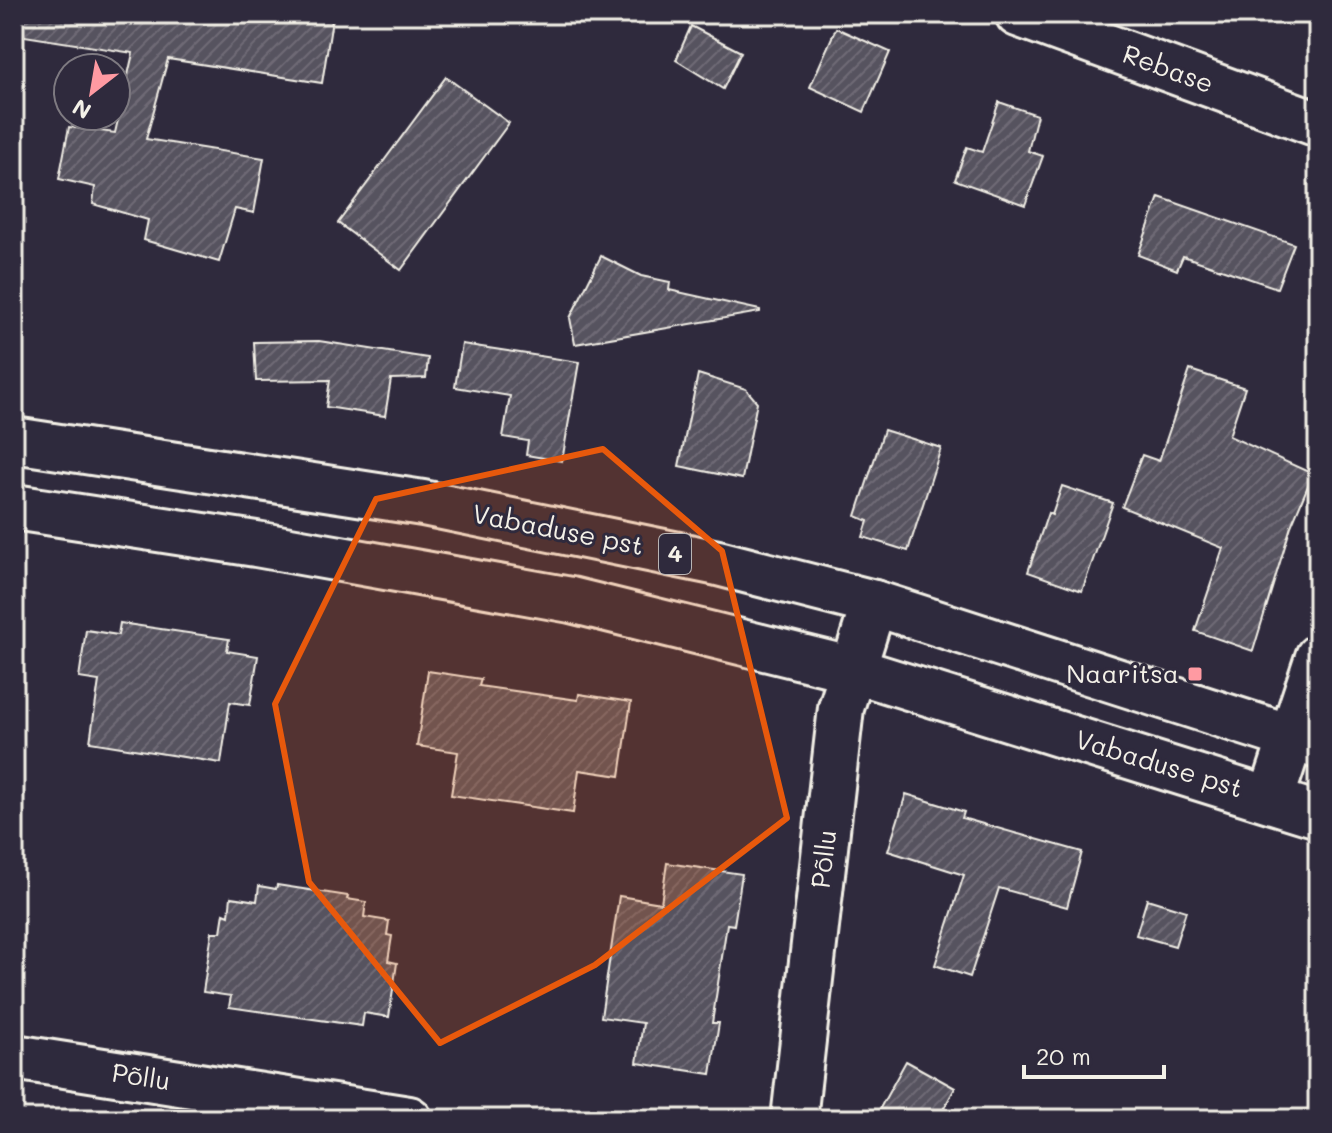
<svg xmlns="http://www.w3.org/2000/svg" width="1332" height="1133" font-family="Mali,sans-serif">
<style>
.building{fill:url(#building-hatch);stroke:#f4f1e8;stroke-width:2}
.lines{fill:none;stroke-linecap:round;stroke-linejoin:round}
.minor-casing{stroke:#f4f1e8;stroke-width:50}
.highway-casing{stroke:#f4f1e8;stroke-width:50}
.minor{stroke:#2f2a3d;stroke-width:44}
.highway{stroke:#2f2a3d;stroke-width:44}
.marked{fill:#e8590c;fill-opacity:0.2;stroke:#e8590c;stroke-width:6;stroke-linejoin:round}
.poi-dot{fill:#ff9aa2;stroke:#2f2a3d;stroke-width:3}
.labels{text-anchor:middle;stroke-width:6;stroke-linejoin:round;paint-order:stroke}
.shield{fill:#2f2a3d;stroke:#b9b5b5;stroke-width:2}
.shield-label{font-size:24px;font-weight:bold;fill:#f4f1e8}
.street-label{font-size:26px;fill:#f4f1e8;stroke:#2f2a3d}
.poi-label{font-size:26px;fill:#f4f1e8;stroke:#2f2a3d;text-anchor:end}
</style>
<defs>
<pattern id="building-hatch" width="6" height="6" patternUnits="userSpaceOnUse" patternTransform="scale(2)"><rect width="6" height="6" fill="#56525f"/><path d="M-1 1l2-2M0 6l6-6M5 7l2-2" fill="none" stroke="#6f6b76"/></pattern>
</defs>
<rect width="100%" height="100%" fill="#2f2a3d"/>
<filter id="ink" filterUnits="userSpaceOnUse"><feTurbulence type="fractalNoise" baseFrequency=".0125" numOctaves="2"/><feDisplacementMap in="SourceGraphic" scale="16" xChannelSelector="R" yChannelSelector="G"/><feConvolveMatrix kernelMatrix="1 2 1 2 8 2 1 2 1" color-interpolation-filters="sRGB"/></filter>
<g filter="url(#ink)">
<!-- building -->
<g class="building">
<polygon points="19,14 333,14 322,83 168,59 146,139 264,158 254,213 235,209 219,262 144,240 148,220 93,204 95,187 59,179 69,127 115,133 133,53 18,35"/>
<polygon points="691,26 741,52 723,89 676,60"/>
<polygon points="836,28 890,52 864,112 810,87"/>
<polygon points="446,77 509,123 401,270 338,223"/>
<polygon points="999,102 1037,115 1028,151 1043,156 1025,205 955,180 967,147 982,152"/>
<polygon points="1159,197 1294,244 1277,288 1183,256 1177,270 1138,255"/>
<polygon points="601,256 641,276 670,282 669,290 760,310 760,312 575,344 570,318"/>
<polygon points="319,341 428,358 426,378 391,379 385,416 326,407 330,380 256,381 254,342"/>
<polygon points="462,344 579,362 562,461 526,455 528,441 503,437 510,396 455,387"/>
<polygon points="1190,370 1245,388 1229,436 1313,474 1291,526 1253,651 1195,631 1223,548 1122,507 1142,455 1159,461"/>
<polygon points="698,374 746,389 757,402 742,479 679,466"/>
<polygon points="884,430 941,448 908,551 863,537 868,521 856,516"/>
<polygon points="1062,486 1113,503 1082,591 1028,572 1048,513 1052,515"/>
<polygon points="120,623 229,639 227,651 258,656 250,705 230,702 221,763 90,742 99,681 79,678 86,630 118,635"/>
<polygon points="428,671 481,679 479,686 578,700 579,694 631,702 620,776 579,770 573,813 451,795 458,752 417,746"/>
<polygon points="906,794 964,812 962,818 1082,852 1067,907 999,888 970,977 935,965 964,875 888,851"/>
<polygon points="667,863 742,874 734,925 727,924 712,1023 719,1023 711,1074 637,1063 643,1023 601,1017 619,896 661,903"/>
<polygon points="277,885 348,896 347,899 366,902 364,917 389,921 387,935 392,936 388,961 397,963 389,1017 364,1013 362,1026 229,1007 231,996 203,992 212,932 221,932 224,913 229,915 231,897 257,901 259,886 276,889"/>
<polygon points="1147,899 1186,911 1175,946 1136,935"/>
<polygon points="906,1061 955,1088 938,1119 874,1119"/>
</g>
<g class="lines">
<defs>
<g id="minor">
<polyline points="1018,14 1318,124"/>
<polyline points="1271,799 1318,657"/>
<polyline points="14,1057 409,1119"/>
<polyline points="794,1119 841,708 874,603"/>
</g>
<g id="highway">
<polyline points="14,440 423,503 718,563 874,603 1318,746"/>
<polyline points="14,507 256,544 571,600 854,670 1318,815"/>
</g>
</defs>
<!-- minor casing -->
<use href="#minor" class="minor-casing"/>
<!-- highway casing -->
<use href="#highway" class="highway-casing"/>
<!-- minor -->
<use href="#minor" class="minor"/>
<!-- highway -->
<use href="#highway" class="highway"/>
</g>
</g>
<!-- marked area -->
<path class="marked" d="M603,449L722,551L787,818L595,965L440,1043L309,882L275,704L376,499Z"/>
<!-- markers -->
<rect class="poi-dot" x="1187" y="666" width="16" height="16" rx="4"/>
<g class="labels">
<!-- shield labels -->
<rect class="shield" x="659" y="534" width="32" height="40" rx="6"/>
<g class="shield-label">
<text x="675" y="562">4</text>
</g>
<!-- street labels -->
<g class="street-label">
<text transform="translate(1168 69) rotate(20)" y="9">Rebase</text>
<text transform="translate(558 530) rotate(11)" y="9">Vabaduse pst</text>
<text transform="translate(1159 764) rotate(17)" y="9">Vabaduse pst</text>
<text transform="translate(824 859) rotate(-83)" y="9">Põllu</text>
<text transform="translate(141 1077) rotate(9)" y="9">Põllu</text>
</g>
<!-- poi labels -->
<g class="poi-label">
<text x="1179" y="683">Naaritsa</text>
</g>
</g>
<!-- margin -->
<rect width="1332" height="1133" fill="none" stroke="#2f2a3d" stroke-width="48"/>
<rect x="24" y="24" width="1284" height="1085" fill="none" stroke="#f4f1e8" stroke-width="3" filter="url(#ink)"/>
<!-- north arrow -->
<g transform="translate(92 92) rotate(211)"><circle r="38" fill="#2f2a3d" stroke="#7e7a81" stroke-width="2"/>
<path d="M0-6L14 30L0 20L-14 30Z" fill="#ff9aa2"/>
<text y="-12" font-size="22" font-weight="bold" text-anchor="middle" fill="#f4f1e8">N</text>
</g>
<!-- scale -->
<path d="M1024 1065v12h140v-12" fill="none" stroke="#f4f1e8" stroke-width="4"/>
<text x="1036" y="1065" font-size="24" fill="#f4f1e8" stroke="#2f2a3d" stroke-width="6" paint-order="stroke">20 m</text>
</svg>
